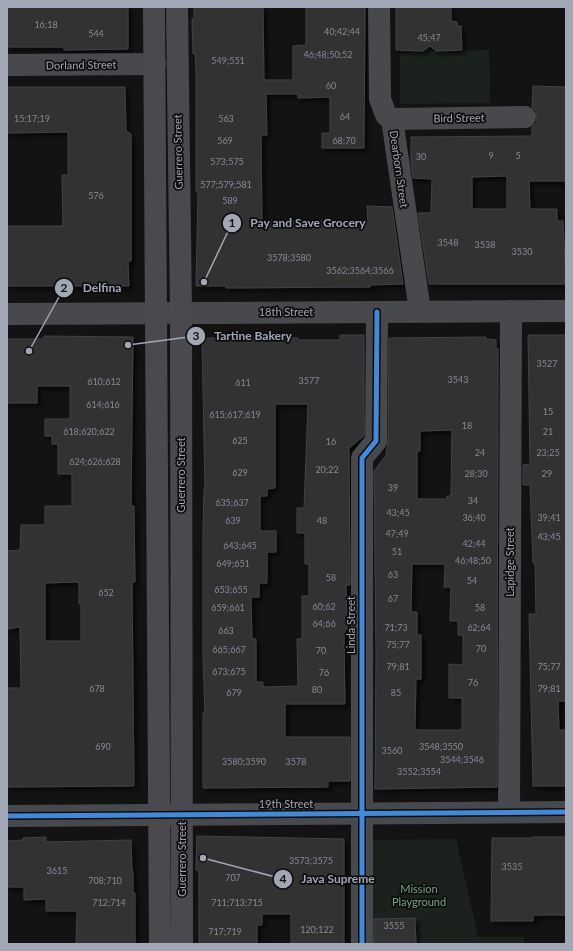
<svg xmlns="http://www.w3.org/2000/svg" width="573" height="951" font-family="Lato,sans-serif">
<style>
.green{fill:#1b221d}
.building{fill:#313133;stroke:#414247;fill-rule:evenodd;filter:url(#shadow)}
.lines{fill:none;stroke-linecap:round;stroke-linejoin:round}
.minor{stroke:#47494c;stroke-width:22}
.major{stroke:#4a4a4e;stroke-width:22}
.cycleway-casing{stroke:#0d0d0f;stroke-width:8}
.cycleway{stroke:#408adc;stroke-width:5}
.labels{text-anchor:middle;stroke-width:3.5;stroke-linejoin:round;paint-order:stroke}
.number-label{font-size:9px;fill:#868a95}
.street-label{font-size:11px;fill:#a2a7b6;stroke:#0d0d0f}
.park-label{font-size:11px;fill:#77a37c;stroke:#0d0d0f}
.leader{fill:none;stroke:#a2a7b6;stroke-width:1.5}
.callout-dot{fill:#a2a7b6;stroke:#0d0d0f;stroke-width:1.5}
.mark-label{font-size:12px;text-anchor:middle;font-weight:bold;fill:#111}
.callout-label{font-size:12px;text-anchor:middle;font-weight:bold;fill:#a2a7b6;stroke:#0d0d0f;stroke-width:3.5;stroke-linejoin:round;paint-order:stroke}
</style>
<defs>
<filter id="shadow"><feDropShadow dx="3.5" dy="3.5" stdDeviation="2" flood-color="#0009"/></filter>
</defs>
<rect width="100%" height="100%" fill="#131313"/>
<!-- green -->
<g class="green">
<polygon points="426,49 436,51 489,50 490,103 400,104 400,50 423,51"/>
<polygon points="456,839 478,937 524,937 524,944 371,944 369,840"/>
</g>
<!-- building -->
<g class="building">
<polygon points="7,7 128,7 128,49 64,50 64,47 7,47"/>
<polygon points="194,7 263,7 264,80 293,80 293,46 306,45 306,7 365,7 364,148 322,148 322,133 330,133 330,97 298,98 298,94 266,94 267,135 261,135 262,221 324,221 324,228 360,228 360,222 368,222 367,206 392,207 403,284 370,285 370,287 226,288 226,286 196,286 198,192 196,192 196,70 195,53 193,54 192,19 194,19"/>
<polygon points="396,7 451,7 451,21 457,22 457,26 461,26 462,50 436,51 430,46 423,51 396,50"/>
<path d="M533,86L566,87V181H529L530,209H557V221H563L566,284H429L418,213H431L432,179L413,178L411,163V137L532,136V127L536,123L537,117L536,111L532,107ZM507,176V209H472V177Z"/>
<polygon points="7,87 125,87 126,131 131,134 131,261 128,261 129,286 7,286 7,226 63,226 62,175 68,175 68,132 7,133"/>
<path d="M340,335H364V436L349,448L350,585H346L347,629L345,630L344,639L345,704H285V737H350V781H328V787L203,788V712H205L203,661V532L204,489H205L202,338H298V340H340ZM275,404H308L304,508H297V533H305V564H309V596H302V639H297L298,686L263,687V682H256V639H252L251,597H259V583H267V552H276V531H260V496H267V489L275,488Z"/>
<polygon points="528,335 566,335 566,701 558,701 559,730 566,730 566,786 533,786 529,614 536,614 535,563 533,563 530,485 523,485 523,465 530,464"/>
<path d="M44,336L133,337L131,506H134L135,582H132L134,786L7,787V688H21L20,627L7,629V551L20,550L21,525H45V506H72V474H58V444H52V436H45V419H69L70,416V386H37V403H7V339H44ZM79,582V604H81V641H45V583Z"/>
<path d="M486,337V339L496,340V349H498L497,787L375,789L376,655L374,471L386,455L388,441L389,338ZM452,430L451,496H447V499H417V451H420V431ZM412,564H445L444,587H451L450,621H458V635H463V665L449,664V698H462V730H415L416,679H421V635H417V612H411Z"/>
<polygon points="197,836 344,839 344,944 291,944 291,914 262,914 262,925 257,925 257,944 199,944 199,871 196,870"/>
<polygon points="46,837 46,842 131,840 132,871 133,871 133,894 135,893 135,944 76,944 77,911 46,911 46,899 24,900 24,887 7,887 7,841 23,840 23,838"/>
<polygon points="533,837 566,837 566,915 533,915 533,921 491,921 492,838 533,838"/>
<polygon points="415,918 416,944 374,944 374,919"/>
</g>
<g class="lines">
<!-- minor -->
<g class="minor">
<polyline points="379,7 380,99 386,115 392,119 420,311"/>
<polyline points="7,65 155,64"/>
<polyline points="392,119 525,117"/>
<polyline points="7,314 566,311"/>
<polyline points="509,812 511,311"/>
<polyline points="7,816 566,812"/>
<polyline points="362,944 362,458 376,441 377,312"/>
</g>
<!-- major -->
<g class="major">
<polyline points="154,7 160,944"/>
<polyline points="177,7 181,312 182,944"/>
</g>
<defs>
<g id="cycleway">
<polyline points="7,816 566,812"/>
<polyline points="362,944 362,458 376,441 377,312"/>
</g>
</defs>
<!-- cycleway casing -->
<use href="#cycleway" class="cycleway-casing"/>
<!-- cycleway -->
<use href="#cycleway" class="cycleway"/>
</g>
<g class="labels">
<!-- number labels -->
<g class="number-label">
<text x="46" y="28">16;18</text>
<text x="342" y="35">40;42;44</text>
<text x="96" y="37">544</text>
<text x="429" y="41">45;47</text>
<text x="328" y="58">46;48;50;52</text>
<text x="228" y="64">549;551</text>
<text x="331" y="89">60</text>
<text x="345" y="120">64</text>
<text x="32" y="122">15;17;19</text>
<text x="226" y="122">563</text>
<text x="225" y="144">569</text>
<text x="344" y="144">68;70</text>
<text x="491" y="159">9</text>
<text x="518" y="159">5</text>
<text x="421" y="160">30</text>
<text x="227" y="165">573;575</text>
<text x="226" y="188">577;579;581</text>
<text x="96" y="199">576</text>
<text x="230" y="204">589</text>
<text x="448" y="246">3548</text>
<text x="485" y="248">3538</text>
<text x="522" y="255">3530</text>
<text x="289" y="261">3578;3580</text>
<text x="360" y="274">3562;3564;3566</text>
<text x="547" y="367">3527</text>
<text x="458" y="383">3543</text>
<text x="309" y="384">3577</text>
<text x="104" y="385">610;612</text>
<text x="243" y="386">611</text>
<text x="103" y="408">614;616</text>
<text x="548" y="415">15</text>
<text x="235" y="418">615;617;619</text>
<text x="467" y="429">18</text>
<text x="89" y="435">618;620;622</text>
<text x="548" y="435">21</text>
<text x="240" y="444">625</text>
<text x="331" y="445">16</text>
<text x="480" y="456">24</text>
<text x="548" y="456">23;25</text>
<text x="95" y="465">624;626;628</text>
<text x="327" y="473">20;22</text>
<text x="240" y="476">629</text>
<text x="476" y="477">28;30</text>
<text x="547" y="477">29</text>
<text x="393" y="491">39</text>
<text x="473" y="504">34</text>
<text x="232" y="506">635;637</text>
<text x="398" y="516">43;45</text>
<text x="474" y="521">36;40</text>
<text x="549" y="521">39;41</text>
<text x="233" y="524">639</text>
<text x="322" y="524">48</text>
<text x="397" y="537">47;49</text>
<text x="549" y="540">43;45</text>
<text x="474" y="547">42;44</text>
<text x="240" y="549">643;645</text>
<text x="397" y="555">51</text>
<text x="473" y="564">46;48;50</text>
<text x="233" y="567">649;651</text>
<text x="393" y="578">63</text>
<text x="331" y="581">58</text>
<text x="472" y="584">54</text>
<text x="231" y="593">653;655</text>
<text x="106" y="596">652</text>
<text x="393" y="602">67</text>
<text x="324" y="610">60;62</text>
<text x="228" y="611">659;661</text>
<text x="480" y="611">58</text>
<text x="324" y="627">64;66</text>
<text x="396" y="631">71;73</text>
<text x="479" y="631">62;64</text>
<text x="226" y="634">663</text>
<text x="398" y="648">75;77</text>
<text x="481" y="652">70</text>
<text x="229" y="653">665;667</text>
<text x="321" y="654">70</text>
<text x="398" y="670">79;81</text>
<text x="549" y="670">75;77</text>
<text x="229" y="675">673;675</text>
<text x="324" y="676">76</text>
<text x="473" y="686">76</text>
<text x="97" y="692">678</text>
<text x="549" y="692">79;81</text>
<text x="317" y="693">80</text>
<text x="234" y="696">679</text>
<text x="396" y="696">85</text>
<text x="103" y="750">690</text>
<text x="441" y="750">3548;3550</text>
<text x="392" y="754">3560</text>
<text x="462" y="763">3544;3546</text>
<text x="244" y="765">3580;3590</text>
<text x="296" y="765">3578</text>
<text x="419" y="775">3552;3554</text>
<text x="311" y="864">3573;3575</text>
<text x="512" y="870">3535</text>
<text x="57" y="874">3615</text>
<text x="233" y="881">707</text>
<text x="105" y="884">708;710</text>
<text x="109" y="906">712;714</text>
<text x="237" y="906">711;713;715</text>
<text x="394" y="929">3555</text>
<text x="317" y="933">120;122</text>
<text x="225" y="935">717;719</text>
</g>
<!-- street labels -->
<g class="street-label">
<text transform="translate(81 65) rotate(-1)" y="4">Dorland Street</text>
<text transform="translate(459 118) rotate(-1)" y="4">Bird Street</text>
<text transform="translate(178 152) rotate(-91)" y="4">Guerrero Street</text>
<text transform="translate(399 169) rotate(82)" y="4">Dearborn Street</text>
<text x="286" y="316">18th Street</text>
<text transform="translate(181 475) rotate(-90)" y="4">Guerrero Street</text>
<text transform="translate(510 562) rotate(-90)" y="4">Lapidge Street</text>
<text transform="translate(351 625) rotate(-90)" y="4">Linda Street</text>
<text x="286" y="808">19th Street</text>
<text transform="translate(182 859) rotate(-90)" y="4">Guerrero Street</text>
</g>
<!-- park labels -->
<g class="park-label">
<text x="419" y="893">Mission<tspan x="419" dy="13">Playground</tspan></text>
</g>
</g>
<!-- callouts -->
<path class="leader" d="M204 282L232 223M29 351L64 288M128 345L196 336M203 858L283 879"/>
<g class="callout-dot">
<circle cx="204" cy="282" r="4"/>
<circle cx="29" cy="351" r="4"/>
<circle cx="128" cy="345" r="4"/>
<circle cx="203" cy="858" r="4"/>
<circle cx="232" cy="223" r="10"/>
<circle cx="64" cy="288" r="10"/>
<circle cx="196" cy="336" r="10"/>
<circle cx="283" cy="879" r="10"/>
</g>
<g class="mark-label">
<text x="232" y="227">1</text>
<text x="64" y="292">2</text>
<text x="196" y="340">3</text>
<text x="283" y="883">4</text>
</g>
<g class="callout-label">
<text x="308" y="227">Pay and Save Grocery</text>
<text x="102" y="292">Delfina</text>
<text x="253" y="340">Tartine Bakery</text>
<text x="338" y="883">Java Supreme</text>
</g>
<!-- border -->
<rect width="573" height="951" fill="none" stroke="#a2a7b6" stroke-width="16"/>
</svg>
